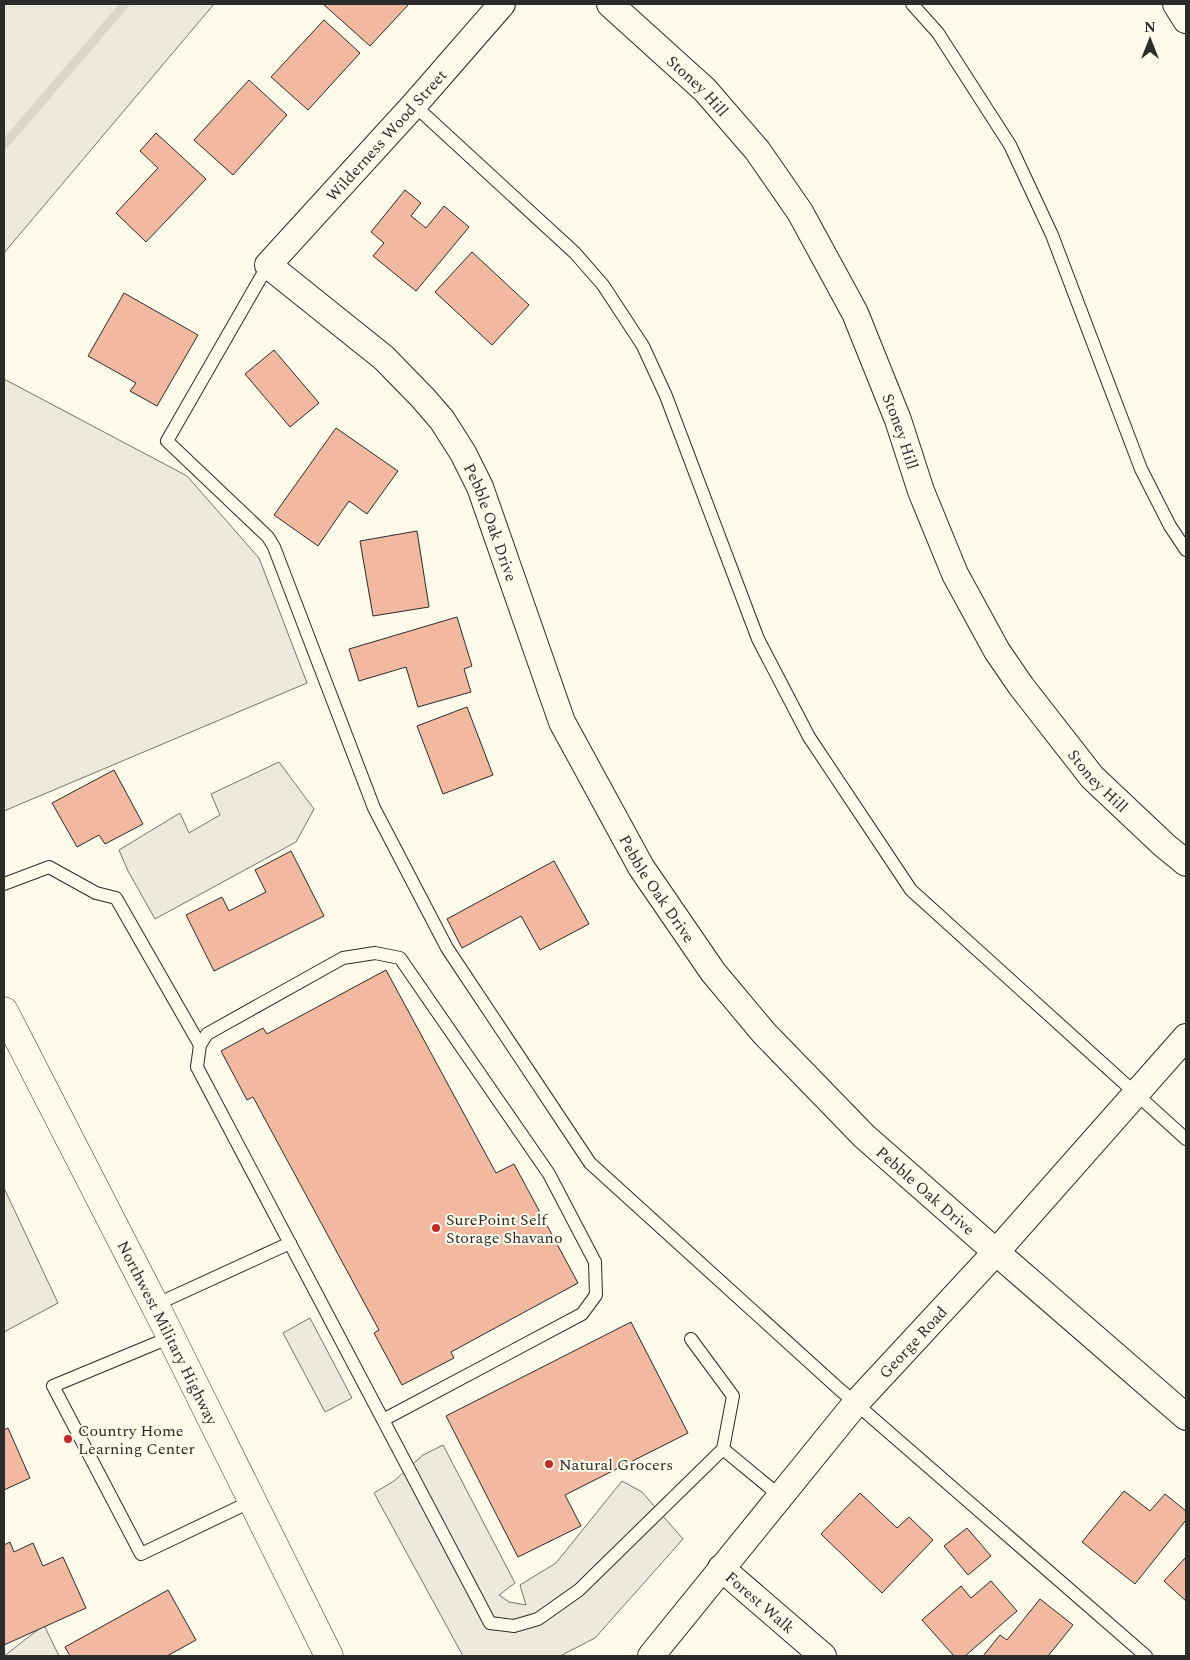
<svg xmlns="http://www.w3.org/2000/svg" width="1190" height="1660" font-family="Spectral,serif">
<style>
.green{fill:#ecebdb;stroke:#74746e}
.parking{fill:#eceadb;stroke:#74746e}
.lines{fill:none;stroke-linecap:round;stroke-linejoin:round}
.stream{stroke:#d8d7c9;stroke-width:9}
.building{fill:#f2b8a0;stroke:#2b2b2b}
.service-casing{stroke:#2b2b2b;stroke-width:14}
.minor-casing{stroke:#2b2b2b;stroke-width:28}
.primary-casing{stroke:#2b2b2b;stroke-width:29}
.service{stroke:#fdfbea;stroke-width:12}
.minor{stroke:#fdfbea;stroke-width:26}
.primary{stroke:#fdfbea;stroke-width:28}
.poi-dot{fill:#c62828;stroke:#fdfbea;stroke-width:2}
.labels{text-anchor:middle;stroke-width:4;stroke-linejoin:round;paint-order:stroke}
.street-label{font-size:16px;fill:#2b2b2b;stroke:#fdfbea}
.poi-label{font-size:16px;fill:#2b2b2b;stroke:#fdfbea;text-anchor:start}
</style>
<rect width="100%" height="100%" fill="#fdfbea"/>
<!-- green -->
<g class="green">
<polygon points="4,4 214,4 4,253"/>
<polygon points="4,379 187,476 259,558 307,683 4,811"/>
<polygon points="4,1188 58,1303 4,1332"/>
<polygon points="44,1625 59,1656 4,1656"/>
</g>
<!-- parking -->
<g class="parking">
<polygon points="279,762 314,809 296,842 155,919 128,871 119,850 180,813 189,833 220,815 211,794"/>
<polygon points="310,1318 352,1398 325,1412 283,1333"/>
<polygon points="443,1445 515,1583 499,1595 509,1602 526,1605 520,1585 556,1563 622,1481 642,1492 683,1539 595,1638 560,1656 463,1656 374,1493 394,1481 423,1455"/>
</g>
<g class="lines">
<!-- stream -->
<polyline class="stream" points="4,145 125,4"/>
</g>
<!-- building -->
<g class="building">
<polygon points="323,4 409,4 370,46"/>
<polygon points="324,20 360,53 308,110 271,77"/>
<polygon points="249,80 287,115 233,175 194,140"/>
<polygon points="156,133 206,179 146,242 116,213 158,168 140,151"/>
<polygon points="405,190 421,203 411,216 426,228 444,206 469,227 416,291 373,256 384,243 371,232"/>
<polygon points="472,252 529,305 492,345 435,292"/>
<polygon points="124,293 198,335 157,406 130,391 136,383 88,356"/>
<polygon points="274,350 319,403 290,427 245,374"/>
<polygon points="336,428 398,471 367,514 349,501 318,546 274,515"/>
<polygon points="417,531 429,607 373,616 360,541"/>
<polygon points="457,617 472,666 464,669 471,692 418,707 406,667 359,681 349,649"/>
<polygon points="467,707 493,775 443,794 417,726"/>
<polygon points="114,770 143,824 105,844 99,835 77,847 52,803"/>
<polygon points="291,851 324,916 214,971 186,915 222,897 229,911 266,892 255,870"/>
<polygon points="554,861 589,924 540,950 521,916 462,948 447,919"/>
<polygon points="386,970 496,1173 514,1164 578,1283 451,1352 454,1358 402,1385 374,1333 379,1330 253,1097 247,1100 221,1051 263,1028 267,1034"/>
<polygon points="631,1322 688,1433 565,1495 581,1526 518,1557 446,1416"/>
<polygon points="8,1428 30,1478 4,1490 4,1430"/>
<polygon points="1124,1491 1150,1511 1165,1494 1186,1511 1186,1520 1135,1584 1082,1542"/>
<polygon points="860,1493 897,1528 909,1517 933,1540 882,1593 821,1534"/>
<polygon points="967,1528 991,1556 968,1575 944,1546"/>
<polygon points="10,1542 14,1552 33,1543 43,1566 63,1557 86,1608 4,1645 4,1545"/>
<polygon points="1186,1557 1186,1601 1164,1581"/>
<polygon points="991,1581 1017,1611 965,1656 954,1656 922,1620 961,1586 971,1598"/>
<polygon points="168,1590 196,1640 167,1656 70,1656 65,1647"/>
<polygon points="1040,1599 1073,1625 1048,1656 983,1656 1000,1635 1007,1640"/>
</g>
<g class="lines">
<defs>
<g id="service">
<polyline points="912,4 938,33 1010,145 1052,235 1141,469 1170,526 1186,550"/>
<polyline points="414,105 575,253 603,285 643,346 666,396 758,639 809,737 911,890 1186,1139"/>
<polyline points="268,265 167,441 268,537 274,547 374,808 447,948 590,1163 838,1388 1146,1656"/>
<polyline points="4,884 49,867 96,893 116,898 200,1045"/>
<polyline points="155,1305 290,1243"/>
<polyline points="171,1337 53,1386 141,1554 252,1501"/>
<polyline points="691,1339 733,1396 723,1449 780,1496"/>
<polyline points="383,1420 582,1314 596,1295 595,1262 549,1174 400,958 375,953 343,958 207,1034 200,1045 197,1067 490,1623 514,1626 538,1619 579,1590 723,1449"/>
</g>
<g id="minor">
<path id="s1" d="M502,4L414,105L268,265L384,358L423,398L442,420L463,453L480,487L562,722L641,867L713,972L764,1033L864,1136L996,1252L1186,1417"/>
<path id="s2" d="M610,4L705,90L757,150L800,212L855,313L898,420L921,491L955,574L997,651L1021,686L1092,777L1164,845L1186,863"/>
<polyline points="1176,4 1186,20"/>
<path id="s3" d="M721,1568L823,1656"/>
<path id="s4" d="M651,1656L856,1403L996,1252L1186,1037"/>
</g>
<g id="primary">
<path id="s5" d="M4,1011L164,1323L329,1656"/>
</g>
</defs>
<!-- service casing -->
<use href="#service" class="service-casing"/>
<!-- minor casing -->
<use href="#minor" class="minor-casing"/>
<!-- primary casing -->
<use href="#primary" class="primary-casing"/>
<!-- service -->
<use href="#service" class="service"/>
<!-- minor -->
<use href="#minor" class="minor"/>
<!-- primary -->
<use href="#primary" class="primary"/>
</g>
<!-- markers -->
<g class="poi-dot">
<circle cx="436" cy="1228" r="5"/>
<circle cx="68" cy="1439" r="5"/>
<circle cx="549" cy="1464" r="5"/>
</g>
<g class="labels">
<!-- street labels -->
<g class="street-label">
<text dy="6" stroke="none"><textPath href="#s2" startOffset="120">Stoney Hill</textPath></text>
<text transform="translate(386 135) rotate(-48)" y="6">Wilderness Wood Street</text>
<text dy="6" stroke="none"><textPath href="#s2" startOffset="525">Stoney Hill</textPath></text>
<text dy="6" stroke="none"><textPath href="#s1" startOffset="698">Pebble Oak Drive</textPath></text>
<text dy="6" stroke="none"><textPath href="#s2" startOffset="930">Stoney Hill</textPath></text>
<text dy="6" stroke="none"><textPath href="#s1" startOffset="1102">Pebble Oak Drive</textPath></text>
<text dy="6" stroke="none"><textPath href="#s1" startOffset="1508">Pebble Oak Drive</textPath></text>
<text dy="6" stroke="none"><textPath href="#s5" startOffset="361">Northwest Military Highway</textPath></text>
<text dy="6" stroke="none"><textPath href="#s4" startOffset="409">George Road</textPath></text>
<text dy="6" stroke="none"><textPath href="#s3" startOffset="52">Forest Walk</textPath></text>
</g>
<!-- poi labels -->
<g class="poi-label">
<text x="446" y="1225">SurePoint Self<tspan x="446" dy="18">Storage Shavano</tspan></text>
<text x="78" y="1436">Country Home<tspan x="78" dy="18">Learning Center</tspan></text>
<text x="559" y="1470">Natural Grocers</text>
</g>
</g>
<!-- border -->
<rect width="1190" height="1660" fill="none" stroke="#2b2b2b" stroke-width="10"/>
<!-- north arrow -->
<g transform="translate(1150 40)" stroke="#fdfbea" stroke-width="4" paint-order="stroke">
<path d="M0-4L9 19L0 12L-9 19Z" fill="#2b2b2b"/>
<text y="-8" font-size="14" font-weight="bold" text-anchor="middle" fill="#2b2b2b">N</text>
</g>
</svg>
